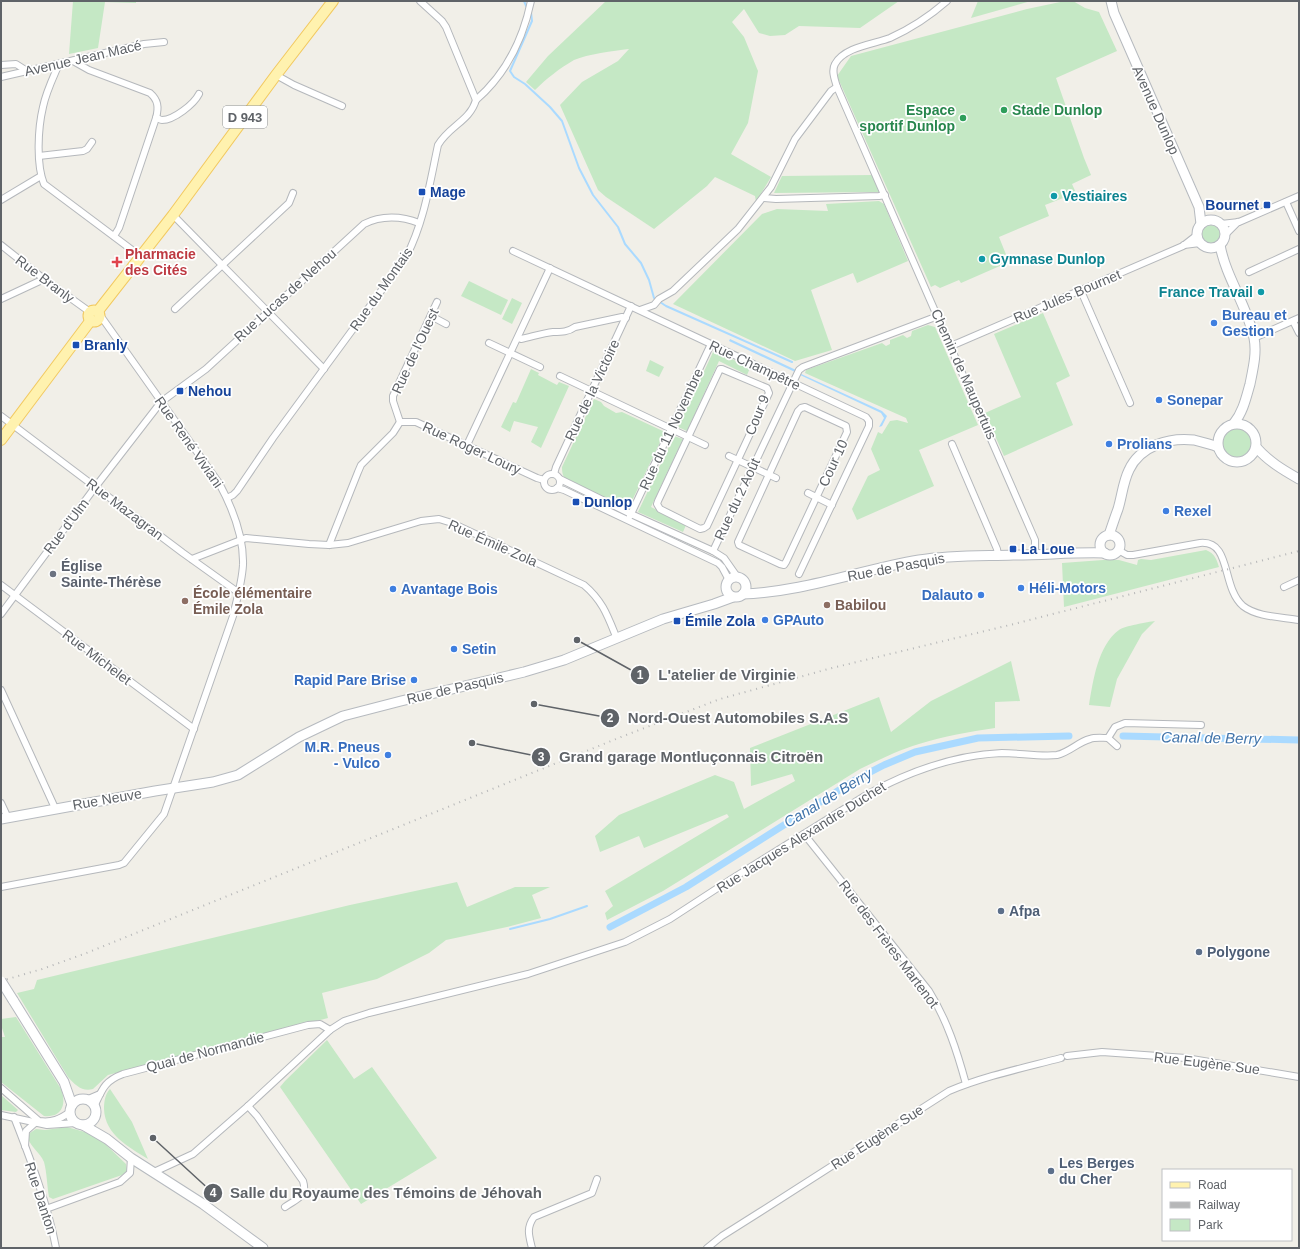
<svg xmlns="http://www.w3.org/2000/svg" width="1300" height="1249" font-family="Helvetica,sans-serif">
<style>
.green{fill:#c5e8c5}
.water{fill:#aadaff}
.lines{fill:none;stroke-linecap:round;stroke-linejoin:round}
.stream{stroke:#aadaff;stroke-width:2}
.canal{stroke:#aadaff;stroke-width:7}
.street-casing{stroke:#b5b8bc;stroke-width:8}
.secondary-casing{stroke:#b6babf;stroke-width:11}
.primary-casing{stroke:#f2c960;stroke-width:12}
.street{stroke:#fff;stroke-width:6}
.secondary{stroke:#fff;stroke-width:9}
.primary{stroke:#fff2af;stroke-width:10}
.rail{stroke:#b6b7b8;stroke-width:2;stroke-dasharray:1 5;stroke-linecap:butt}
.secondary-bridge-casing{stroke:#b6babf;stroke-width:11;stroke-linecap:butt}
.secondary-bridge{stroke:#fff;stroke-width:9}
.leisure-dot{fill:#2e9e5b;stroke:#fff;stroke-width:1.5}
.transit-dot{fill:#1a4fb4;stroke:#fff;stroke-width:1.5}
.culture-dot{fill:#0f9aa8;stroke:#fff;stroke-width:1.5}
.health-dot{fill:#e0444e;stroke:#fff;stroke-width:1.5}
.shop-dot{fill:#3f7fe0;stroke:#fff;stroke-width:1.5}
.worship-dot{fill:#6b7280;stroke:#fff;stroke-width:1.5}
.education-dot{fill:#8d6e63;stroke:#fff;stroke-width:1.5}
.service-dot{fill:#5c6f8a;stroke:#fff;stroke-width:1.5}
.labels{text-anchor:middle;stroke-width:3.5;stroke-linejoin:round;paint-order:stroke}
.shield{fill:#fff;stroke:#8f9295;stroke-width:1}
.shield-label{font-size:13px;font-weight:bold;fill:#5f6368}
.street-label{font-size:14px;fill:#5f6368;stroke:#fff}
.leisure-label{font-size:14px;font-weight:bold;fill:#27864d;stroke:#fff;text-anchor:end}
.transit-label{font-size:14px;font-weight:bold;fill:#164399;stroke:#fff;text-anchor:start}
.culture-label{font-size:14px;font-weight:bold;fill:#0d838f;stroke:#fff;text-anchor:start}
.health-label{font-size:14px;font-weight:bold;fill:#be3a42;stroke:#fff;text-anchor:start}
.shop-label{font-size:14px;font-weight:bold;fill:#366cbe;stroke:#fff;text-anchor:start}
.worship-label{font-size:14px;font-weight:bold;fill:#5b616d;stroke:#fff;text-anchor:start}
.education-label{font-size:14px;font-weight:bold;fill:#785e54;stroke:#fff;text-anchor:start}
.service-label{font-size:14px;font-weight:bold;fill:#4e5e75;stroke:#fff;text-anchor:start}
.water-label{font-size:15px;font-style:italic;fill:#4174aa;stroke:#fff}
.leader{fill:none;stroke:#5f6368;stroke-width:1.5}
.callout-dot{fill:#5f6368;stroke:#fff;stroke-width:1.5}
.mark-label{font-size:12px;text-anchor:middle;font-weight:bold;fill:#fff}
.callout-label{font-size:15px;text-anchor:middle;font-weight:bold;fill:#5f6368;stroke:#fff;stroke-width:3.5;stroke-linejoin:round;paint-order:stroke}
</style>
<rect width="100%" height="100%" fill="#f1efe8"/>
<!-- green -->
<g class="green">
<polygon points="73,1 136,1 136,3 105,2 98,48 69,54"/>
<path d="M606,1H899L860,28L799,26L785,35L770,36L759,33L744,9L732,22L744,37L758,71L748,123L731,154L771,177L756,202L755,196L715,177L707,186L654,229L606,197L598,190L560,105L582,82L618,61L629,49C613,51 588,54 574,60C560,68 546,79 535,90L526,82L548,56Z"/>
<polygon points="978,1 1031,1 971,18"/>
<polygon points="1065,1 1073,1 1085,8 1099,12 1117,51 1056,78 1084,158 1091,175 1072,184 1076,193 1045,205 1049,216 999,237 1009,262 961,283 959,280 940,288 935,285 931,287 837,76 851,56 1027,9"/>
<polygon points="872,175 879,192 774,193 782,176"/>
<polygon points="879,201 884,204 908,261 857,283 853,273 811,290 832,350 795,361 673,304 762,214 777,209 828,211 826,204"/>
<circle cx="1211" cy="234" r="9"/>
<polygon points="469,281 508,300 501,315 461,296"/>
<polygon points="512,298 522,303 512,324 502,319"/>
<polygon points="1043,313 1070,376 1056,383 1073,425 1004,456 985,413 1021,397 994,334"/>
<polygon points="928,325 935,327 978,425 919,450 934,486 857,520 852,509 868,476 880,470 871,449 878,432 882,434 890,421 897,420 908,423 906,418 805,373 806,370 882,343 886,346 890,344 890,340 903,335 907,338 911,336 912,331"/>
<polygon points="714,350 750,368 747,375 719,361 687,431 678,427"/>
<polygon points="650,360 664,367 659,377 646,371"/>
<polygon points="531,369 539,373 538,375 557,385 559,382 569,386 541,448 531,442 538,427 514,421 510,432 501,427 513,402 516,403"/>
<path d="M594,399L601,402L604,406L616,413L622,412L665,432L628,509L568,481C563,477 562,474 562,467Z"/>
<circle cx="1237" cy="443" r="14"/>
<polygon points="674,436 683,439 651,507 686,525 683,532 638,512"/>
<path d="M1206,550C1215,554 1216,558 1219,567L1064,607L1062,563L1103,560H1119L1137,565L1138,560L1141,559L1151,560Z"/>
<path d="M1155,621L1142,634L1117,679L1110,707L1089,705C1093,681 1098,645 1119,630C1124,626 1148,622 1155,621Z"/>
<path d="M1011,661L1020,701L995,702V728C969,732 944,736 919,744C898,750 879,760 860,769L663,891L607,920L605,913L613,906L605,891L729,817L727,814L644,848L639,836L600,852L595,836L619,815L715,775L734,782L744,809L795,781L792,774L751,786L750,748L879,697L891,732L931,701Z"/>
<path d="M457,882L467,907L515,887H550L532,895L541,918L507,927L446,940L429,953L377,979L322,993L328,1018L108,1075L93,1089C82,1092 75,1085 68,1077L17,993L34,989L37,980L350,905Z"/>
<path d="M16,1017L61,1089C67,1104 62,1118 44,1116L1,1082V1037H5L1,1025V1019Z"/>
<polygon points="327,1040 354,1079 372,1067 437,1158 361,1204 280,1087 285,1081"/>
<path d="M110,1089L132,1122L148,1159C129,1147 105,1135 104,1109C104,1102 105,1094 110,1089Z"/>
<polygon points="1,1095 18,1110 16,1112 1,1110"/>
<path d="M67,1127L92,1134L101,1140L126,1164L127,1171L122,1175L53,1199L49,1197C47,1186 47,1173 44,1162C40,1152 31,1148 28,1138L30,1133L36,1129L45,1130Z"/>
</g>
<!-- water -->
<g class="water">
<polygon points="730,339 796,370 795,372 729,341"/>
<polygon points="799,373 882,411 887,416 882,426 879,427 884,418 881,413 798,374"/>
</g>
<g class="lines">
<!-- stream -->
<g class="stream">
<polyline points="524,1 527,8"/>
<polyline points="531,12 532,21 510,71 514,77 525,84 550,107 562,121 579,168 593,195 618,227 625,244 641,263 649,280 654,298 666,306 792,362"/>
<polyline points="510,929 550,919 587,906"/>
</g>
<!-- canal -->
<g class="canal">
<polyline points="1123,736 1299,740"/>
<polyline points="610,927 686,887 855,780 884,765 915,752 978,738 1069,736"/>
</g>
<defs>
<g id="street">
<path d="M947,1C931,15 910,29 890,38C874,44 844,47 835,64C831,71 835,80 837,87L1035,540V555"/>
<path d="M73,61L89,70L150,93C158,100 159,107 156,118L119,228L114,236"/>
<path d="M59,64C53,78 46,92 43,107C38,128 36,164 44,184L140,256"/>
<polyline points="1,65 16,64 27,71"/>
<polyline points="276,75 294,85 342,106"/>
<polyline points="1,77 144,44 164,42"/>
<path d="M476,100C506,74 523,39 531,1"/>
<path d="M156,118C158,118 160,120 162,120C174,120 194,104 199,94"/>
<polyline points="39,156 83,151 87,149 92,142"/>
<polyline points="764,198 776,199 879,196 885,195"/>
<polyline points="1,200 41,176"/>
<polyline points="1286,202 1299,231"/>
<polyline points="173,215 324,369"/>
<polyline points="1221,224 1239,222 1299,196"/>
<polyline points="1225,235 1238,222"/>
<polyline points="1,245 44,279 90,312"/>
<polyline points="1184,245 1200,243"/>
<polyline points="513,251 866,417 869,421 869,426 799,574"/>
<polyline points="1249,272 1299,249"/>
<polyline points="1081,291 1130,403"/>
<polyline points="1,299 44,279"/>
<polyline points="175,309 289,203 293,193"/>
<polyline points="640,310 654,305 659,299 673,291 738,229 771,187 795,139 831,91 837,87"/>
<polyline points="431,316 446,324"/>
<polyline points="1293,321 1299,333"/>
<path d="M518,338L521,339C531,337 543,333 553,332C562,332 568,332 575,327L622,317L626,318"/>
<polyline points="1254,338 1299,318"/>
<polyline points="489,343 540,367"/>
<polyline points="951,346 1183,246 1197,235"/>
<polygon points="720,369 722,369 767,388 769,393 707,526 704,528 700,529 660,509 657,504 658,501"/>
<polyline points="560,376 705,445"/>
<polygon points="805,407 846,426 847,432 786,562 784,565 780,564 739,545 738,542 798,411 801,408"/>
<polyline points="1,416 183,553 239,593"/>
<polyline points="400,422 393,401 393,396 437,302"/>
<polyline points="952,444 997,549 998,555"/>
<polyline points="467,445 550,268"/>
<polyline points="729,456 776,478"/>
<circle cx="552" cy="482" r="8"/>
<polyline points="554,474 556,467 631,306"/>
<polyline points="560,479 631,514 713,551 724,558 738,578"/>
<polyline points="557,488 564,490 718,563 722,567 729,580"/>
<polyline points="808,493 832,505"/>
<path d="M227,498L233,495L237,491L273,438L406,257C424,223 430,182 438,145C449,126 470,121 476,100L446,27L442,21L420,1"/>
<polyline points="630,516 711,344"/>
<polyline points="329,545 358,472 361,465 393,433 400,422 416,422 537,478 544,480"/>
<path d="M1118,550L1127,555H1133L1200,543C1232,540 1221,587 1243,606C1257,617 1281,617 1299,620"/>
<polyline points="713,551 799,370 803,367 938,316"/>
<path d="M192,559L246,538L309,544L329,545L348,543L421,521L439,519L452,523L584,585C603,601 608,617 617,639"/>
<polyline points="1,585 194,729"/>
<polyline points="1284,587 1299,580"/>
<path d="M1,614L93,490L161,402L206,369L364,224C381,215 402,216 419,223"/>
<polyline points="1,690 55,808"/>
<polyline points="1108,738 1115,727 1125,723 1201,725"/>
<polyline points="1,803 8,818"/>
<path d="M804,834L929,991C947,1020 957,1051 966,1084"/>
<path d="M1,887L119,865L124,863L164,814L233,616C237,599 242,582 243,565C244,536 232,507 219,483L100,315"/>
<polyline points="1067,1056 1102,1052 1186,1058 1299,1077"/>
<path d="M1,1088L39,1121C52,1123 60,1119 70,1112"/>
<polyline points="86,1100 100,1094"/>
<path d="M248,1106L257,1116L303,1181C308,1197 296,1199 285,1207"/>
<path d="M94,1107C102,1090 104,1081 123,1074L308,1025L320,1024L330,1030"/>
<polyline points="1,1115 47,1125 76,1123"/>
<path d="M14,1117C30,1158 48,1205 56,1248"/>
<polyline points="25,1146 26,1131 35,1123"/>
<path d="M154,1172L193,1154L248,1106L330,1030L344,1021L369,1013L528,974L625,942L670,919L733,878L868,794C910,771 954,755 1002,753C1019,753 1041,757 1057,755C1070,752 1078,742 1090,739C1095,737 1102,738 1108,738L1117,746"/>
<polyline points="46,1209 120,1182 130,1173 131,1158"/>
<path d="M532,1248C529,1236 526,1228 534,1217L592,1193L597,1179"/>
<path d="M707,1248L722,1236L760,1212L949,1091C985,1076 1023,1068 1061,1058"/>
</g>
<g id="secondary">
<polyline points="1111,1 1114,13 1199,207 1201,224"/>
<circle cx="1211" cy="234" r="14"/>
<path d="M1220,245C1226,278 1247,305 1254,338C1257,353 1253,369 1250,384C1246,398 1243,412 1234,423"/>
<circle cx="1237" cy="443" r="19"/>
<path d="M1256,447C1268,461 1283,470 1299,479"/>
<path d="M1109,535C1112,526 1115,517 1118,509C1122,496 1123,482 1129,470C1140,446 1169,437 1194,440C1202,442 1210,444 1218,447"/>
<circle cx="1110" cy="545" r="10"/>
<circle cx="736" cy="587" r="10"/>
<path d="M743,594C803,592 860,570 919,560C950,555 982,556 1013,555C1044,555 1074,552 1105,553"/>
<polyline points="1,819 155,791 213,782 238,775 299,737 343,716 401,701 524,672 564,660 663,619 714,604 733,597"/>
<polyline points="13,1000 64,1082 72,1105"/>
<circle cx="83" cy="1112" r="13"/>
<polyline points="83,1125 107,1139 131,1158 203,1204 263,1248"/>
</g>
<g id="primary">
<circle cx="94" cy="316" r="5.5"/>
<polyline points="98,311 173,215 276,75 333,1"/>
<polyline points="1,440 91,320"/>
</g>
</defs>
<!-- street casing -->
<use href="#street" class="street-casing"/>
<!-- secondary casing -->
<use href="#secondary" class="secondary-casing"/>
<!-- primary casing -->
<use href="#primary" class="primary-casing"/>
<!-- street -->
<use href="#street" class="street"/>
<!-- secondary -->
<use href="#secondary" class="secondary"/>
<!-- primary -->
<use href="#primary" class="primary"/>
<!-- rail -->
<polyline class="rail" points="1,981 42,969 84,954 621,737 720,699 832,668 1014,624 1299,551"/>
<defs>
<polyline id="secondary-bridge" points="1,981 13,1000"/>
</defs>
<!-- secondary-bridge casing -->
<use href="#secondary-bridge" class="secondary-bridge-casing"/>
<!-- secondary-bridge -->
<use href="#secondary-bridge" class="secondary-bridge"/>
</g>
<!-- markers -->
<g class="leisure-dot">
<circle cx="1004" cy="110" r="4"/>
<circle cx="963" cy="118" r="4"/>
</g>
<g class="transit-dot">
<rect x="418" y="188" width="8" height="8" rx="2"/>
<rect x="1263" y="201" width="8" height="8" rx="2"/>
<rect x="72" y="341" width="8" height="8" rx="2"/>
<rect x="176" y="387" width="8" height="8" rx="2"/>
<rect x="572" y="498" width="8" height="8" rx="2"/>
<rect x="1009" y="545" width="8" height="8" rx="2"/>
<rect x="673" y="617" width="8" height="8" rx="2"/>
</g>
<g class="culture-dot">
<circle cx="1054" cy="196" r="4"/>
<circle cx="982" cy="259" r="4"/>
<circle cx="1261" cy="292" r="4"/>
</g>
<path class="health-dot" d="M115 256h4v4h4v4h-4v4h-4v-4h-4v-4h4z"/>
<g class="shop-dot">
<circle cx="1214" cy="323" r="4"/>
<circle cx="1159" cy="400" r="4"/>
<circle cx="1109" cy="444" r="4"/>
<circle cx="1166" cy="511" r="4"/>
<circle cx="1021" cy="588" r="4"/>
<circle cx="393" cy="589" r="4"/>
<circle cx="981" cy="595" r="4"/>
<circle cx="765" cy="620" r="4"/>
<circle cx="454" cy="649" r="4"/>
<circle cx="414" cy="680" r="4"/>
<circle cx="388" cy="755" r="4"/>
</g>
<circle class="worship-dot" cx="53" cy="574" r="4"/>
<g class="education-dot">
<circle cx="185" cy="601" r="4"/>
<circle cx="827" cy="605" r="4"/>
</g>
<g class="service-dot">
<circle cx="1001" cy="911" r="4"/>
<circle cx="1199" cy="952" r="4"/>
<circle cx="1051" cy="1171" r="4"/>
</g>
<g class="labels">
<!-- shield labels -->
<rect class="shield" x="223" y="106" width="44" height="22" rx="3"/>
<g class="shield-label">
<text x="245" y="122">D 943</text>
</g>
<!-- street labels -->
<g class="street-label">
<text transform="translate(83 58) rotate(-13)" y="5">Avenue Jean Macé</text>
<text transform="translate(1156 110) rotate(66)" y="5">Avenue Dunlop</text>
<text transform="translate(45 279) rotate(37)" y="5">Rue Branly</text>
<text transform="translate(381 289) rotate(-55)" y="5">Rue du Montais</text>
<text transform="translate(285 295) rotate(-42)" y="5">Rue Lucas de Nehou</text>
<text transform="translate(1067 296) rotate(-23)" y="5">Rue Jules Bournet</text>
<text transform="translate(415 351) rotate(-65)" y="5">Rue de l'Ouest</text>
<text transform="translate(755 365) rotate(25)" y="5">Rue Champêtre</text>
<text transform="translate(964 374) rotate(66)" y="5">Chemin de Maupertuis</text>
<text transform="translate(592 390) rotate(-65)" y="5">Rue de la Victoire</text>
<text transform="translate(757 415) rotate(-68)" y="5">Cour 9</text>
<text transform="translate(671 429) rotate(-65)" y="5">Rue du 11 Novembre</text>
<text transform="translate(189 442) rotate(55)" y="5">Rue René Viviani</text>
<text transform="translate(472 448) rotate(25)" y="5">Rue Roger Loury</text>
<text transform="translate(833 463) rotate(-65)" y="5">Cour 10</text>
<text transform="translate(737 499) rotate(-65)" y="5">Rue du 2 Août</text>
<text transform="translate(125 509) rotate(37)" y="5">Rue Mazagran</text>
<text transform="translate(66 526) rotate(-53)" y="5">Rue d'Ulm</text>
<text transform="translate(493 543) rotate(24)" y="5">Rue Émile Zola</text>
<text transform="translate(896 567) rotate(-11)" y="5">Rue de Pasquis</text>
<text transform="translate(97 657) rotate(37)" y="5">Rue Michelet</text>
<text transform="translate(455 688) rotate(-13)" y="5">Rue de Pasquis</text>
<text transform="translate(107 799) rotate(-10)" y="5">Rue Neuve</text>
<text transform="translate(801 837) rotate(-32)" y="5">Rue Jacques Alexandre Duchet</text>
<text transform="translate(889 944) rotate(53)" y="5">Rue des Frères Martenot</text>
<text transform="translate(205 1052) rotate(-15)" y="5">Quai de Normandie</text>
<text transform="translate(1207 1063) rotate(7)" y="5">Rue Eugène Sue</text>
<text transform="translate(877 1137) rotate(-33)" y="5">Rue Eugène Sue</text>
<text transform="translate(41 1198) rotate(72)" y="5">Rue Danton</text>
</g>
<!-- leisure labels -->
<g class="leisure-label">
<text x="955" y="115">Espace<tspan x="955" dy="16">sportif Dunlop</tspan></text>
<text x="1012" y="115" text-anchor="start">Stade Dunlop</text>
</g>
<!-- transit labels -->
<g class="transit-label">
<text x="430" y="197">Mage</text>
<text x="1259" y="210" text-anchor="end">Bournet</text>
<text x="84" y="350">Branly</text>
<text x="188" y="396">Nehou</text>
<text x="584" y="507">Dunlop</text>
<text x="1021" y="554">La Loue</text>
<text x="685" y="626">Émile Zola</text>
</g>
<!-- culture labels -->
<g class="culture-label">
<text x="1062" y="201">Vestiaires</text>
<text x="990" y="264">Gymnase Dunlop</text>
<text x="1253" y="297" text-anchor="end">France Travail</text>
</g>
<!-- health labels -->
<g class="health-label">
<text x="125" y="259">Pharmacie<tspan x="125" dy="16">des Cités</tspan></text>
</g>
<!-- shop labels -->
<g class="shop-label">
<text x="1222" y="320">Bureau et<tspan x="1222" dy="16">Gestion</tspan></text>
<text x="1167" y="405">Sonepar</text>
<text x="1117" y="449">Prolians</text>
<text x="1174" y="516">Rexel</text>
<text x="1029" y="593">Héli-Motors</text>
<text x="401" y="594">Avantage Bois</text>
<text x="973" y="600" text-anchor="end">Dalauto</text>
<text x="773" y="625">GPAuto</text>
<text x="462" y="654">Setin</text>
<text x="406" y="685" text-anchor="end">Rapid Pare Brise</text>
<text x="380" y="752" text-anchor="end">M.R. Pneus<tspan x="380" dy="16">- Vulco</tspan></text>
</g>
<!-- worship labels -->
<g class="worship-label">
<text x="61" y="571">Église<tspan x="61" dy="16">Sainte-Thérèse</tspan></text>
</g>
<!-- education labels -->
<g class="education-label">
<text x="193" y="598">École élémentaire<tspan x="193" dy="16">Émile Zola</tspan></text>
<text x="835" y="610">Babilou</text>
</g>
<!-- service labels -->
<g class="service-label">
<text x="1009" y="916">Afpa</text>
<text x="1207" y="957">Polygone</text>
<text x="1059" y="1168">Les Berges<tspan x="1059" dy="16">du Cher</tspan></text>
</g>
<!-- water labels -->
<g class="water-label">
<text transform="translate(1211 738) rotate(1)" y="5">Canal de Berry</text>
<text transform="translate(828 798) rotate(-31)" y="5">Canal de Berry</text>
</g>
</g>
<!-- callouts -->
<path class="leader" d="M577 640L640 675M534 704L610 718M472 743L541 757M153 1138L213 1193"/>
<g class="callout-dot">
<circle cx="577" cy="640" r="4"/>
<circle cx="534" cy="704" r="4"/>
<circle cx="472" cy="743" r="4"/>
<circle cx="153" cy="1138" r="4"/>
<circle cx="640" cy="675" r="10"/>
<circle cx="610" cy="718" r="10"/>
<circle cx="541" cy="757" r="10"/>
<circle cx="213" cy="1193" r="10"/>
</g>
<g class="mark-label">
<text x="640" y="679">1</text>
<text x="610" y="722">2</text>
<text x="541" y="761">3</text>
<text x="213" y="1197">4</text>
</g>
<g class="callout-label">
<text x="727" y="680">L'atelier de Virginie</text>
<text x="738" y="723">Nord-Ouest Automobiles S.A.S</text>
<text x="691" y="762">Grand garage Montluçonnais Citroën</text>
<text x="386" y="1198">Salle du Royaume des Témoins de Jéhovah</text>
</g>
<!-- border -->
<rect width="1300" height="1249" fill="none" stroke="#5f6368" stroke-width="4"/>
<!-- legend -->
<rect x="1162" y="1169" width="130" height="72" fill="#ffffff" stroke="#bfc1c3"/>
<rect x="1170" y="1182" width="20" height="6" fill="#fff2af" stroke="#bfc1c3"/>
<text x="1198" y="1189" font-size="12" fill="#5f6368">Road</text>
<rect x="1170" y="1202" width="20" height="6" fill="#b6b7b8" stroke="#bfc1c3"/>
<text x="1198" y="1209" font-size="12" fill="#5f6368">Railway</text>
<rect x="1170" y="1219" width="20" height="12" fill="#c5e8c5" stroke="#bfc1c3"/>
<text x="1198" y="1229" font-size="12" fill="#5f6368">Park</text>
</svg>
